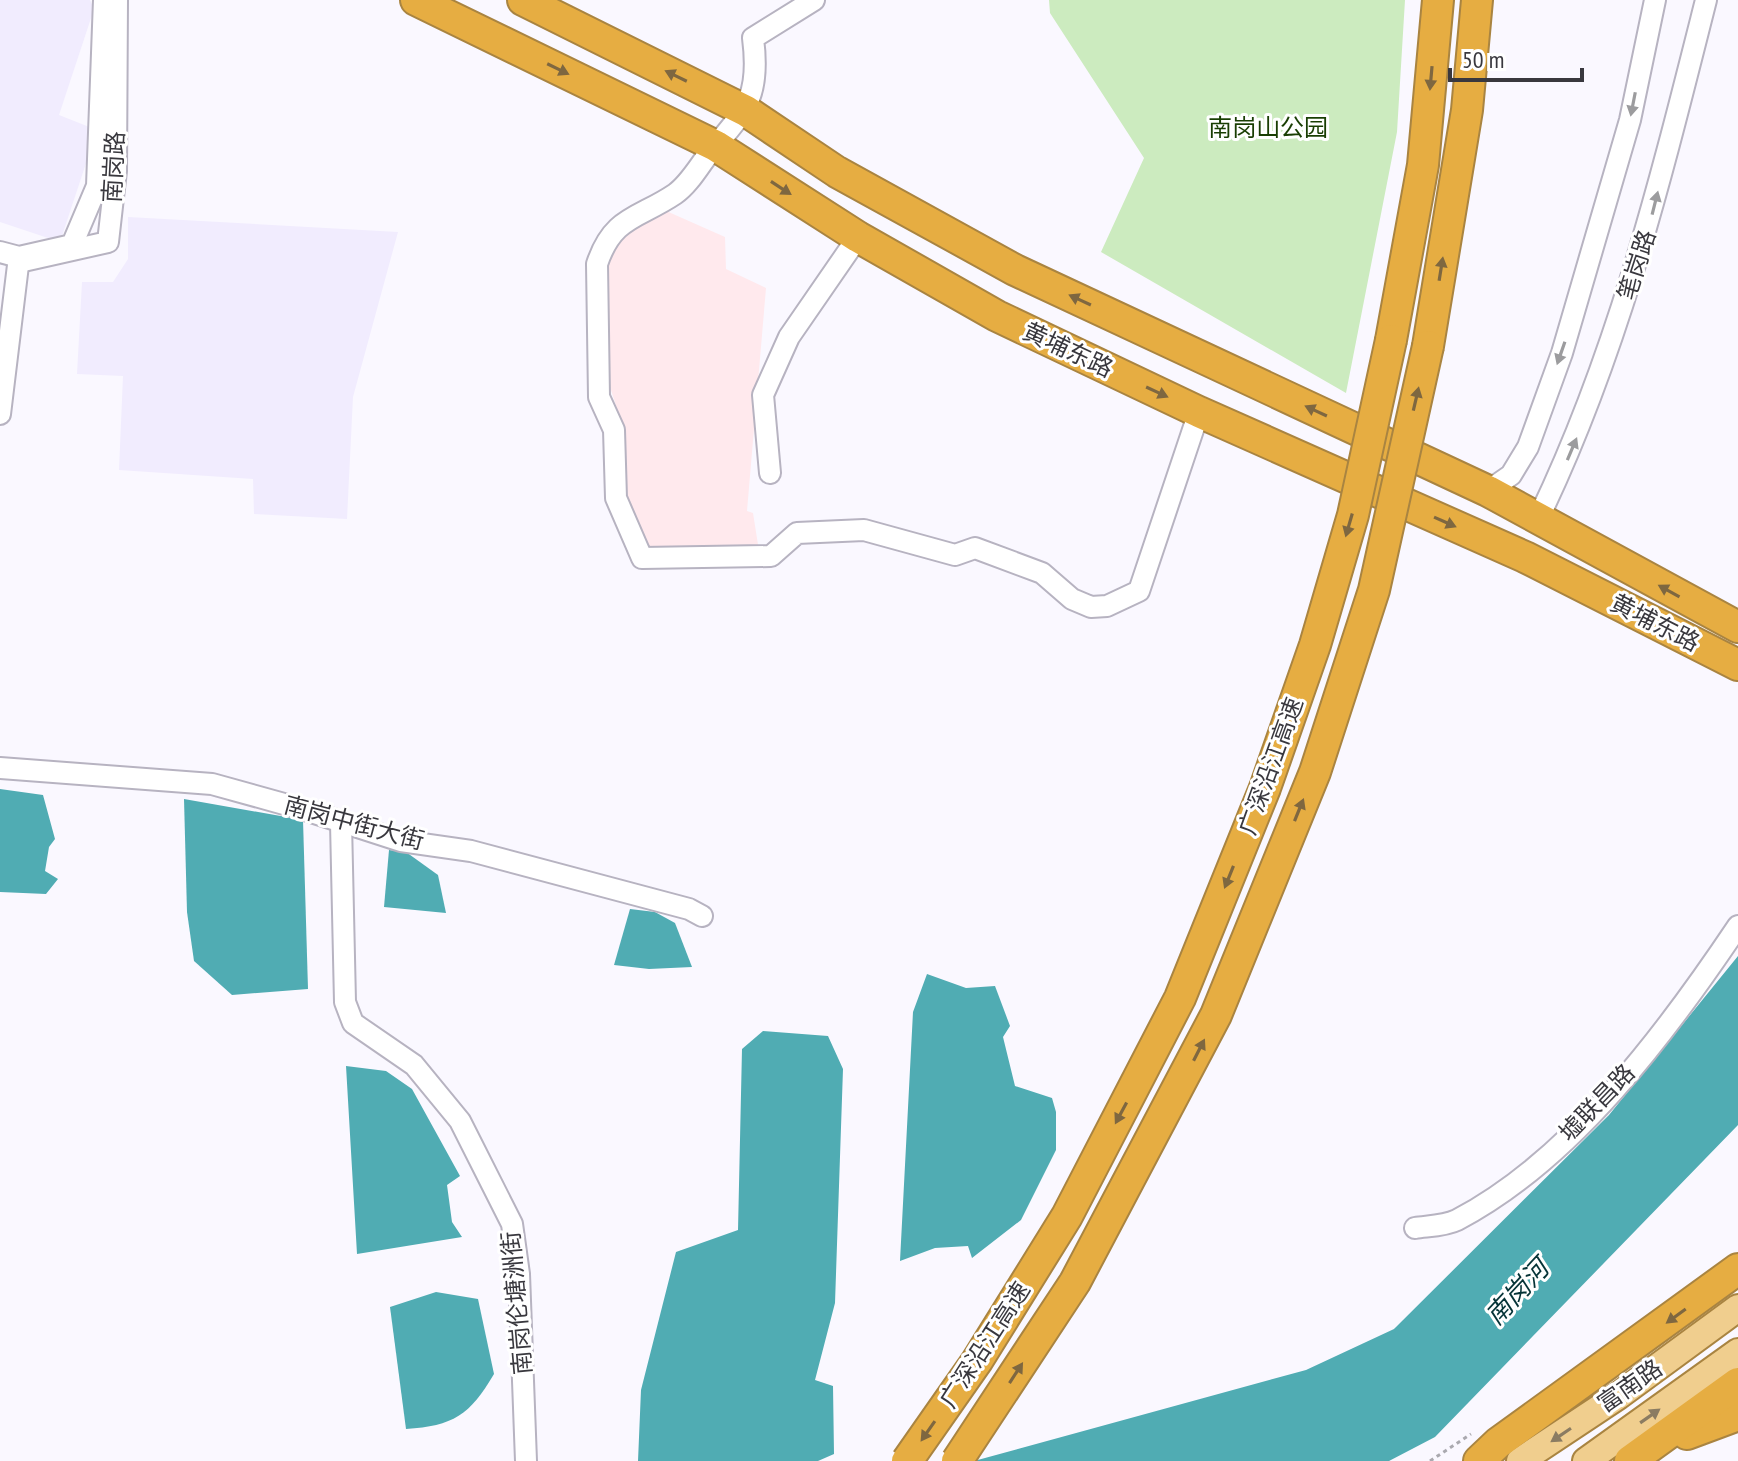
<svg xmlns="http://www.w3.org/2000/svg" width="1738" height="1461" font-family="'PT Sans Narrow','Noto Sans SC',sans-serif">
<style>
.built{fill:#f1ecfe}
.medical{fill:#ffe9ed}
.green{fill:#ccebbf}
.water{fill:#50acb3}
.lines{fill:none;stroke-linecap:round;stroke-linejoin:round}
.minor-casing{stroke:#b7b3c1;stroke-width:24}
.major-casing{stroke:#a98441;stroke-width:30}
.highway-casing{stroke:#a98441;stroke-width:34}
.path{stroke:#aaa9af;stroke-width:3;stroke-dasharray:4 4;stroke-linecap:butt}
.minor{stroke:#fff;stroke-width:20}
.major{stroke:#f0ce8e;stroke-width:26}
.highway{stroke:#e6ad42;stroke-width:30}
.highway-bridge-casing{stroke:#a98441;stroke-width:34;stroke-linecap:butt}
.highway-bridge{stroke:#e6ad42;stroke-width:30}
.oneway{fill:#7e6740}
.oneway2{fill:#9c9c9e}
.oneway3{fill:#8b7c62}
.labels{text-anchor:middle;stroke-width:6;stroke-linejoin:round;paint-order:stroke}
.park-label{font-size:24px;fill:#193e03;stroke:#fff}
.street-label{font-size:24px;fill:#39383e;stroke:#fff}
.water-label{font-size:26px;font-style:italic;fill:#053337;stroke:#fff}
</style>
<rect width="100%" height="100%" fill="#faf8ff"/>
<!-- built -->
<g class="built">
<polygon points="0,0 90,0 94,9 59,115 97,130 60,242 0,222"/>
<polygon points="128,217 398,232 353,397 347,519 254,514 253,479 119,470 123,376 77,374 82,282 113,282 128,259"/>
</g>
<!-- medical -->
<polygon class="medical" points="664,210 725,237 726,269 766,288 747,511 753,513 759,551 645,554 625,504 623,427 608,381 606,262 620,239"/>
<!-- green -->
<polygon class="green" points="1049,0 1405,0 1397,132 1346,393 1101,252 1144,158 1050,13"/>
<!-- water -->
<g class="water">
<polygon points="0,789 43,795 55,839 49,847 45,871 58,879 46,894 0,892"/>
<polygon points="184,799 303,820 308,989 232,995 194,961 187,912"/>
<polygon points="389,850 406,852 438,875 446,913 384,907"/>
<polygon points="630,909 655,912 675,923 692,967 649,969 614,965"/>
<polygon points="1738,956 1738,1125 1435,1437 1389,1461 974,1461 1306,1370 1394,1329 1609,1115"/>
<polygon points="927,974 966,988 995,986 1010,1026 1003,1037 1015,1086 1052,1098 1056,1112 1056,1150 1021,1220 972,1258 968,1246 935,1248 900,1261 913,1012"/>
<polygon points="763,1031 828,1036 843,1069 835,1303 815,1380 833,1386 834,1454 818,1461 638,1461 641,1390 676,1252 738,1230 742,1049"/>
<polygon points="346,1066 386,1071 412,1089 460,1176 447,1185 452,1222 462,1237 357,1254"/>
<path d="M436,1292L478,1299L494,1374C470,1415 453,1426 406,1429L390,1307Z"/>
</g>
<g class="lines">
<defs>
<g id="minor">
<path d="M814,0L753,38C761,100 744,111 707,156C698,168 688,185 675,194C638,219 613,216 597,264L599,397L614,430L616,498L642,558L771,556L797,533L864,530L955,555L975,548L1042,573L1072,599L1091,607L1107,606L1139,591L1199,412"/>
<polyline points="0,252 19,257 72,245 97,186 104,0"/>
<polyline points="19,262 108,242 116,171 117,0"/>
<polyline points="0,414 19,257"/>
<polyline points="770,473 763,395 789,337 858,237"/>
<polyline points="1488,491 1511,475 1528,447 1562,353 1630,120 1655,0"/>
<path d="M1538,519C1618,354 1661,178 1706,0"/>
<polyline points="0,768 212,784 302,809 401,841 471,851 689,909 702,916"/>
<polyline points="341,823 345,1002 353,1023 414,1065 460,1121 512,1224 519,1274 526,1461"/>
<path d="M1415,1228C1428,1226 1445,1226 1457,1220C1572,1160 1667,1032 1738,926"/>
</g>
<g id="major">
<polyline points="1520,1461 1618,1396 1738,1308"/>
<polyline points="1586,1461 1738,1352"/>
</g>
<g id="highway">
<polyline points="416,0 716,146 858,237 997,316 1199,412 1525,557 1738,665"/>
<polyline points="523,0 746,111 837,172 1015,270 1488,491 1738,627"/>
<polyline points="1391,340 1423,165 1438,0"/>
<polyline points="1428,346 1467,110 1477,0"/>
<polyline points="1687,1434 1738,1415"/>
<polyline points="1479,1461 1498,1443 1738,1269"/>
<polyline points="1630,1461 1738,1383"/>
</g>
</defs>
<!-- minor casing -->
<use href="#minor" class="minor-casing"/>
<!-- major casing -->
<use href="#major" class="major-casing"/>
<!-- highway casing -->
<use href="#highway" class="highway-casing"/>
<!-- path -->
<polyline class="path" points="1430,1461 1471,1434"/>
<!-- minor -->
<use href="#minor" class="minor"/>
<!-- major -->
<use href="#major" class="major"/>
<!-- highway -->
<use href="#highway" class="highway"/>
<defs>
<g id="highway-bridge">
<polyline points="907,1461 977,1361 1067,1216 1180,998 1265,788 1315,645 1353,515 1391,340"/>
<polyline points="957,1461 1075,1282 1216,1015 1315,772 1374,590 1428,346"/>
</g>
</defs>
<!-- highway-bridge casing -->
<use href="#highway-bridge" class="highway-bridge-casing"/>
<!-- highway-bridge -->
<use href="#highway-bridge" class="highway-bridge"/>
</g>
<!-- one-way arrows -->
<defs><path id="oneway-solid" d="M-6-.8H1V-3.2L6.5 0L1 3.2V.8H-6Z" transform="scale(2)"/></defs>
<g class="oneway">
<use href="#oneway-solid" transform="translate(558 69) rotate(26)"/>
<use href="#oneway-solid" transform="translate(676 76) rotate(-154)"/>
<use href="#oneway-solid" transform="translate(1431 78) rotate(95)"/>
<use href="#oneway-solid" transform="translate(781 188) rotate(33)"/>
<use href="#oneway-solid" transform="translate(1441 269) rotate(-81)"/>
<use href="#oneway-solid" transform="translate(1080 300) rotate(-155)"/>
<use href="#oneway-solid" transform="translate(1157 392) rotate(25)"/>
<use href="#oneway-solid" transform="translate(1416 399) rotate(-77)"/>
<use href="#oneway-solid" transform="translate(1316 411) rotate(-155)"/>
<use href="#oneway-solid" transform="translate(1445 522) rotate(24)"/>
<use href="#oneway-solid" transform="translate(1349 525) rotate(106)"/>
<use href="#oneway-solid" transform="translate(1669 591) rotate(-151)"/>
<use href="#oneway-solid" transform="translate(1299 810) rotate(-68)"/>
<use href="#oneway-solid" transform="translate(1229 877) rotate(112)"/>
<use href="#oneway-solid" transform="translate(1199 1050) rotate(-63)"/>
<use href="#oneway-solid" transform="translate(1121 1113) rotate(118)"/>
<use href="#oneway-solid" transform="translate(1676 1316) rotate(144)"/>
<use href="#oneway-solid" transform="translate(1016 1373) rotate(-57)"/>
<use href="#oneway-solid" transform="translate(928 1431) rotate(125)"/>
</g>
<g class="oneway2">
<use href="#oneway-solid" transform="translate(1633 104) rotate(101)"/>
<use href="#oneway-solid" transform="translate(1655 203) rotate(-76)"/>
<use href="#oneway-solid" transform="translate(1561 353) rotate(109)"/>
<use href="#oneway-solid" transform="translate(1572 449) rotate(-67)"/>
</g>
<g class="oneway3">
<use href="#oneway-solid" transform="translate(1650 1416) rotate(-35)"/>
<use href="#oneway-solid" transform="translate(1561 1435) rotate(146)"/>
</g>
<g class="labels">
<!-- park labels -->
<g class="park-label">
<text x="1268" y="136">南岗山公园</text>
</g>
<!-- street labels -->
<g class="street-label">
<text transform="translate(114 167) rotate(-87)" y="8">南岗路</text>
<text transform="translate(1637 265) rotate(-72)" y="8">笔岗路</text>
<text transform="translate(1068 350) rotate(25)" y="8">黄埔东路</text>
<text transform="translate(1655 623) rotate(27)" y="8">黄埔东路</text>
<text transform="translate(1271 766) rotate(-70)" y="8">广深沿江高速</text>
<text transform="translate(354 823) rotate(15)" y="8">南岗中街大街</text>
<text transform="translate(1597 1103) rotate(-46)" y="8">墟联昌路</text>
<text transform="translate(517 1303) rotate(-95)" y="8">南岗伦塘洲街</text>
<text transform="translate(985 1345) rotate(-57)" y="8">广深沿江高速</text>
<text transform="translate(1630 1386) rotate(-35)" y="8">富南路</text>
</g>
<!-- water labels -->
<g class="water-label">
<text transform="translate(1517 1292) rotate(-47)" y="9">南岗河</text>
</g>
</g>
<!-- scale -->
<path d="M1450 68v12h132v-12" fill="none" stroke="#39383e" stroke-width="4"/>
<text x="1462" y="68" font-size="24" fill="#39383e" stroke="#ffffff" stroke-width="6" paint-order="stroke">50 m</text>
</svg>
